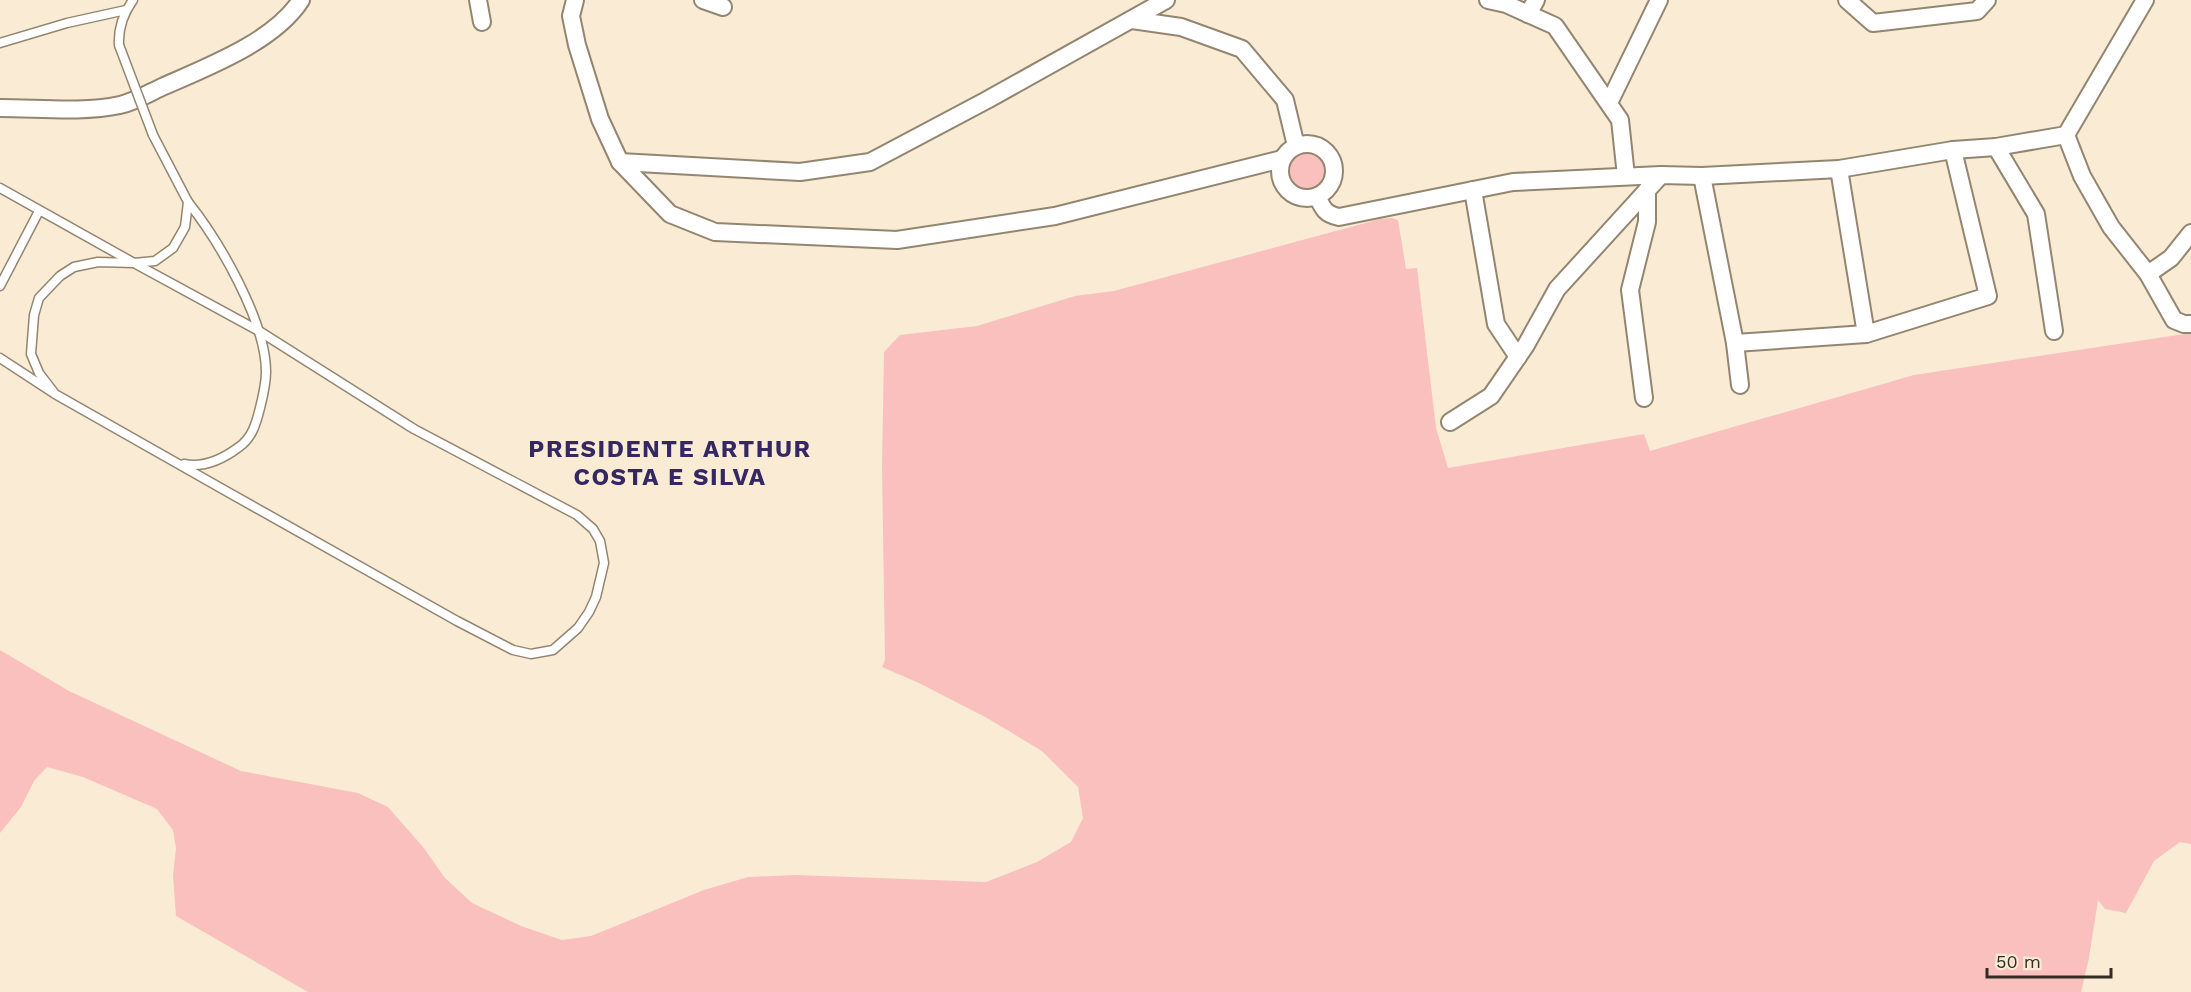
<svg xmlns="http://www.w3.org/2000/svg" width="2191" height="992" font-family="'Work Sans',sans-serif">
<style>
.green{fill:#fac0be}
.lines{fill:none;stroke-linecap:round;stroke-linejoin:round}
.service-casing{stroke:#938671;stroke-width:11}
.minor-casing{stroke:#938671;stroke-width:20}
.service{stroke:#fff;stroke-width:8}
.minor{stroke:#fff;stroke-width:16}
.service-bridge-casing{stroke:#938671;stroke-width:11;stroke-linecap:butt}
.service-bridge{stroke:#fff;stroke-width:8}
.labels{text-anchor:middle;stroke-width:6;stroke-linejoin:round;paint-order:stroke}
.district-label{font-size:24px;font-weight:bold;letter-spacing:1.5px;fill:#352762;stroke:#f9ebd4}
</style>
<rect width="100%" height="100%" fill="#f9ebd4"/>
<!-- green -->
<g class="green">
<circle cx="1307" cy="171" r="19"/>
<polygon points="1392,218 1398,220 1406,269 1417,268 1436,428 1448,468 1644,434 1650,451 1914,375 2191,333 2191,844 2180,842 2154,861 2126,913 2105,909 2098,900 2089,958 2081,992 308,992 176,916 173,875 176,848 173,830 157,809 83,777 47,767 34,781 21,807 0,833 0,650 69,691 241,771 358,793 388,807 423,847 445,878 472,903 521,926 562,940 591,936 704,890 748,877 796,875 986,882 1037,862 1071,842 1083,818 1078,787 1042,751 987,718 919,683 882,667 885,660 882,466 884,352 900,335 977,326 1075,296 1114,291 1380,219"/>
</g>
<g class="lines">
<defs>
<g id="service">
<polyline points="0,43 67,23 126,10"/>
<path d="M119,45C118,28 123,14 133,0"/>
<polyline points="0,188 134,263 155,261 173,248 185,227 188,202 153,135"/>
<polyline points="0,286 39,211"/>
<polyline points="0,358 55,394 226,491 457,621 513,650 531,654 553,650 578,628 589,612 596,597 604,563 600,541 593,529 577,515 414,429 259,331 134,263 98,262 74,267 60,276 39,298 34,315 31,354 39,373 55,394"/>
<path d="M184,464C203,468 223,459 239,447C252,438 256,424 260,408C263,396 266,384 266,372C266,321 219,241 188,202"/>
</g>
<g id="minor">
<polyline points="478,0 482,22"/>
<polyline points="575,0 571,16 577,45 600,119 620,162 670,214 715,232 897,240 1055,216 1282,159"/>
<polyline points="703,0 723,7"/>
<polyline points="1488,0 1506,4 1555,26 1620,120 1626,176"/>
<polyline points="1847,0 1873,23 1977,11 1987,0"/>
<polyline points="1528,14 1536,0"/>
<polyline points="1132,20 1181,27 1242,49 1285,100 1296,146"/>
<polyline points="1609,103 1659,0"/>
<path d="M0,108C39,108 82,113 120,105C134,102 149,93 162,87C207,67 274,42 301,0"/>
<polyline points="2066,135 2082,176 2111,227 2148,274 2174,320 2184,324 2191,324"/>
<circle cx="1307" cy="171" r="27"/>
<polyline points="1996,147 2036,214 2054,331"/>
<polyline points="620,162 800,172 870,162 987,100 1166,0"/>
<polyline points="1839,169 1866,334"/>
<polyline points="1702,176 1735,343 1740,385"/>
<polyline points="1473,190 1496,324 1518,357"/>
<path d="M1317,196C1323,209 1325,214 1339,217L1513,182L1661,175L1702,176L1839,169L1953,150L1996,147L2066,135L2145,0"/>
<polyline points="2148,274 2171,258 2191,233"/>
<polyline points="1735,343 1866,334 1988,296 1953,150"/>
<polyline points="1644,398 1630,290 1647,222 1647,190"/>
<polyline points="1450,422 1491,396 1526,345 1557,289 1661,175"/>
</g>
</defs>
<!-- service casing -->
<use href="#service" class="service-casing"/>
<!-- minor casing -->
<use href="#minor" class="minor-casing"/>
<!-- service -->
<use href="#service" class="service"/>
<!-- minor -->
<use href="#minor" class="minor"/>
<defs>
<polyline id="service-bridge" points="119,45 153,135"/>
</defs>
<!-- service-bridge casing -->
<use href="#service-bridge" class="service-bridge-casing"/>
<!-- service-bridge -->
<use href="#service-bridge" class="service-bridge"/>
</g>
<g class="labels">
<!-- district labels -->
<g class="district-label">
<text x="670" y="457">PRESIDENTE ARTHUR<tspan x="670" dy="28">COSTA E SILVA</tspan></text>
</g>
</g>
<!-- scale -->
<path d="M1987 968v9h124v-9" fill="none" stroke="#322c23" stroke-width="3"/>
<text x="1996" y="968" font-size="18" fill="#322c23" stroke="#f9ebd4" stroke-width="4.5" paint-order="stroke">50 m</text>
</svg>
